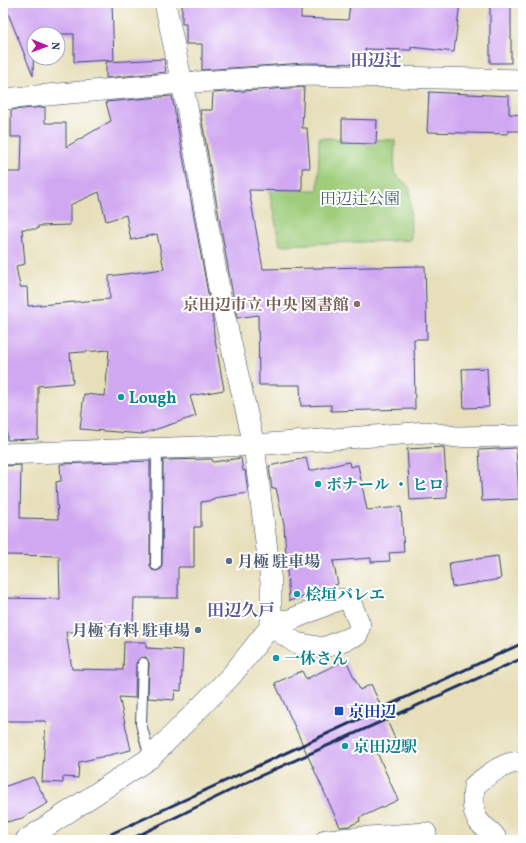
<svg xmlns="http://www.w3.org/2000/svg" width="526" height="843" font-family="Vollkorn,'Noto Serif JP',serif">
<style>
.green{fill:#9fcd7b;stroke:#5d7e6c}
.building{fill:#d0a8f1;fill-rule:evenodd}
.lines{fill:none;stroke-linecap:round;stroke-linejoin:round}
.lane-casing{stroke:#3a496c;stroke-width:12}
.street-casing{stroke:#3a496c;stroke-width:22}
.lane{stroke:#fff;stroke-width:10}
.street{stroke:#fff;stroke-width:21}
.rail{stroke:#1b2f5e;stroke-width:3}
.education-dot{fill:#8d6e63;stroke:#fff;stroke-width:1.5}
.culture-dot{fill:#0f9aa8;stroke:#fff;stroke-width:1.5}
.service-dot{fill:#5c6f8a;stroke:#fff;stroke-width:1.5}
.transit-dot{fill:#1a4fb4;stroke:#fff;stroke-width:1.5}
.labels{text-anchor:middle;stroke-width:4;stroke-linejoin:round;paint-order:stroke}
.park-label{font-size:16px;fill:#435e67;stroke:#fff}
.education-label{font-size:16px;font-weight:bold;fill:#785e54;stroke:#fff;text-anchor:end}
.culture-label{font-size:16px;font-weight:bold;fill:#0d838f;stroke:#fff;text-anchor:start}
.service-label{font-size:16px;font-weight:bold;fill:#4e5e75;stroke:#fff;text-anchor:start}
.transit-label{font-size:16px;font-weight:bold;fill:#164399;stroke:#fff;text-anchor:start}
.neighbourhood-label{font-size:17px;font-weight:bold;fill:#5a5991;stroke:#fff}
</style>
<rect width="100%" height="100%" fill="#fff"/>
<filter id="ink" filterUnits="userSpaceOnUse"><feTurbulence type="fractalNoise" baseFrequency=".025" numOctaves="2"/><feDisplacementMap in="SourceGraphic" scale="8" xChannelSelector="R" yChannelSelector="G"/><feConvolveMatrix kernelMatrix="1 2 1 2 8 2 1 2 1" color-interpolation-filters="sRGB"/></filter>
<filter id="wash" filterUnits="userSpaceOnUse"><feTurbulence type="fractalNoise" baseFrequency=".012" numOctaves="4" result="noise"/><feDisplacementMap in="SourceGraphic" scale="16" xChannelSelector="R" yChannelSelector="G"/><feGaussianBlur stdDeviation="0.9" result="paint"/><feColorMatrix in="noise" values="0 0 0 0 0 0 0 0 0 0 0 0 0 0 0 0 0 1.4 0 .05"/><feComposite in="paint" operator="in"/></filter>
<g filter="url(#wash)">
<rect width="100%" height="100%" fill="#e7dfba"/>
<!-- green -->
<polygon class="green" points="319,138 395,140 394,173 410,188 411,240 280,245 269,190 318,190"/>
<g id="blocks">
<!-- building -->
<g class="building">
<polygon points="4,3 112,3 114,60 74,62 74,34 34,34 33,76"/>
<polygon points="182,3 301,3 301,18 348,20 350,3 460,3 454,52 411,47 411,50 365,49 365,64 304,63 202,70 202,44 186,44 186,24 182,24"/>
<rect x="490" y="3" width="21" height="60"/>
<polygon points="164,59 166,72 106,78 106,62"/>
<polygon points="304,87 302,128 307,128 310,168 302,168 302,191 249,190 263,269 425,266 427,339 414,339 415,409 331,411 331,405 301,406 300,385 259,385 258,315 237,318 200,110 212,110 213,93"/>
<polygon points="429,92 509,96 509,114 523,115 523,131 508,131 508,134 427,132"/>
<path d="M172,96L213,321L214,334L224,390L190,396L196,416L142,434L80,429L84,394L105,396L109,350L70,353L73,383L38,386V439L7,440L5,391H3V172H21L22,137H11V110L45,107V123H66V147L111,121L106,102ZM99,192L106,221L126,215L131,240L157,234L164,269L109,276L110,299L28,306L27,287H20L16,266L25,264L22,229H38V226L70,225V205Z"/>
<polygon points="342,119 377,120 376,144 342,143"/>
<polygon points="487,368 489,407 464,408 462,369"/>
<polygon points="444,447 447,498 410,500 407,449"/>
<polygon points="516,448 519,499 482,501 479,450"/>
<polygon points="241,458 243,471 245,470 248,493 214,498 214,500 201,502 201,527 194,527 194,567 178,567 178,598 134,598 133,626 88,625 88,632 66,632 72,669 123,670 124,642 146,642 146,648 183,650 181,691 175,690 174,700 148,698 149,663 146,657 140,658 136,663 135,698 119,697 131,750 79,762 78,778 63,777 63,783 42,782 46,721 3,721 3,598 60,599 59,556 3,555 3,466 21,465 20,518 58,519 56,482 61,481 60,464 150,461 150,565 152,570 156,571 161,569 162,565 163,460 212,459 213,462"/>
<polygon points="306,458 309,471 349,462 350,467 358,465 367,510 401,507 404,552 389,553 390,561 371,562 371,558 333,561 338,584 289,601 284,525 276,488 272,489 269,466"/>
<polygon points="498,556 501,579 452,587 449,563"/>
<polygon points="346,660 360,690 371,684 396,741 376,750 398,800 359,818 360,821 349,826 340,827 275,683 302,671 306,679"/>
<polygon points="33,777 48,803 22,818 7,822 3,811 3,787"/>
</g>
</g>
</g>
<g filter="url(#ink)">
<use href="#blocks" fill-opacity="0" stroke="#3a496c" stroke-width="1"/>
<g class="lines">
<defs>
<g id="lane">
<polyline points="156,565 157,449"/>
<polyline points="143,663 141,724 150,758"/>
</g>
<g id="street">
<polyline points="3,99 181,83 305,75 523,80"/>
<polyline points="3,454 254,445 427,432 456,437 523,436"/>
<polyline points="271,626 296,643 323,648 357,635 360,625 350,601 340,599 290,620 272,621"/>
<polyline points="26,840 150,758 231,676 271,626 271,582 254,445 221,300 187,107 165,3"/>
<polyline points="326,840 426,833"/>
<path d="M497,840C493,832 488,830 482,825C471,815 473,799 474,786C488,775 504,761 523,762"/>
</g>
</defs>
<!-- lane casing -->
<use href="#lane" class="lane-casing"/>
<!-- street casing -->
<use href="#street" class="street-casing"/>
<!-- lane -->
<use href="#lane" class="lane"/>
<!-- street -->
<use href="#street" class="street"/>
<!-- rail -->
<g class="rail">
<polyline points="98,840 523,643"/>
<polyline points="129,840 260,776 523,658"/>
</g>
</g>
</g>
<!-- markers -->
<circle class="education-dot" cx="357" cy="304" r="4"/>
<g class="culture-dot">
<circle cx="121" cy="397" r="4"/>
<circle cx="318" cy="484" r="4"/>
<circle cx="297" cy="594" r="4"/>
<circle cx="276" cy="658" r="4"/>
<circle cx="345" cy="746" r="4"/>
</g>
<g class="service-dot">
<circle cx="229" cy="561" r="4"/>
<circle cx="198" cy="630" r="4"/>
</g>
<rect class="transit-dot" x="334" y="706" width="10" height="10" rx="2"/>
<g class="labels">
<!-- park labels -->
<g class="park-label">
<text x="360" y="204">田辺辻公園</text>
</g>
<!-- education labels -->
<g class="education-label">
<text x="349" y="310">京田辺市立 中央 図書館</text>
</g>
<!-- culture labels -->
<g class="culture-label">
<text x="129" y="403">Lough</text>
<text x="326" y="490">ボナール ・ ヒロ</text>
<text x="305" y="600">桧垣バレエ</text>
<text x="284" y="664">一休さん</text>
<text x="353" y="752">京田辺駅</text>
</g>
<!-- service labels -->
<g class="service-label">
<text x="237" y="567">月極 駐車場</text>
<text x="190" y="636" text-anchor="end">月極 有料 駐車場</text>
</g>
<!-- transit labels -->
<g class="transit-label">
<text x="348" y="717">京田辺</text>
</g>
<!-- neighbourhood labels -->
<g class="neighbourhood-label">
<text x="376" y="66">田辺辻</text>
<text x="241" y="616">田辺久戸</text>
</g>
</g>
<!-- margin -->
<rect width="526" height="843" fill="none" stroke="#fff" stroke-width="16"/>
<!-- north arrow -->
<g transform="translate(46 46) rotate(91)"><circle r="19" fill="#ffffff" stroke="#a4acbf"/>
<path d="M0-3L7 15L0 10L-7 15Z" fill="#b5179e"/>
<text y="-6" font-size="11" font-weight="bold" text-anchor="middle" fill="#1b2f5e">N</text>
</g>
</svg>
